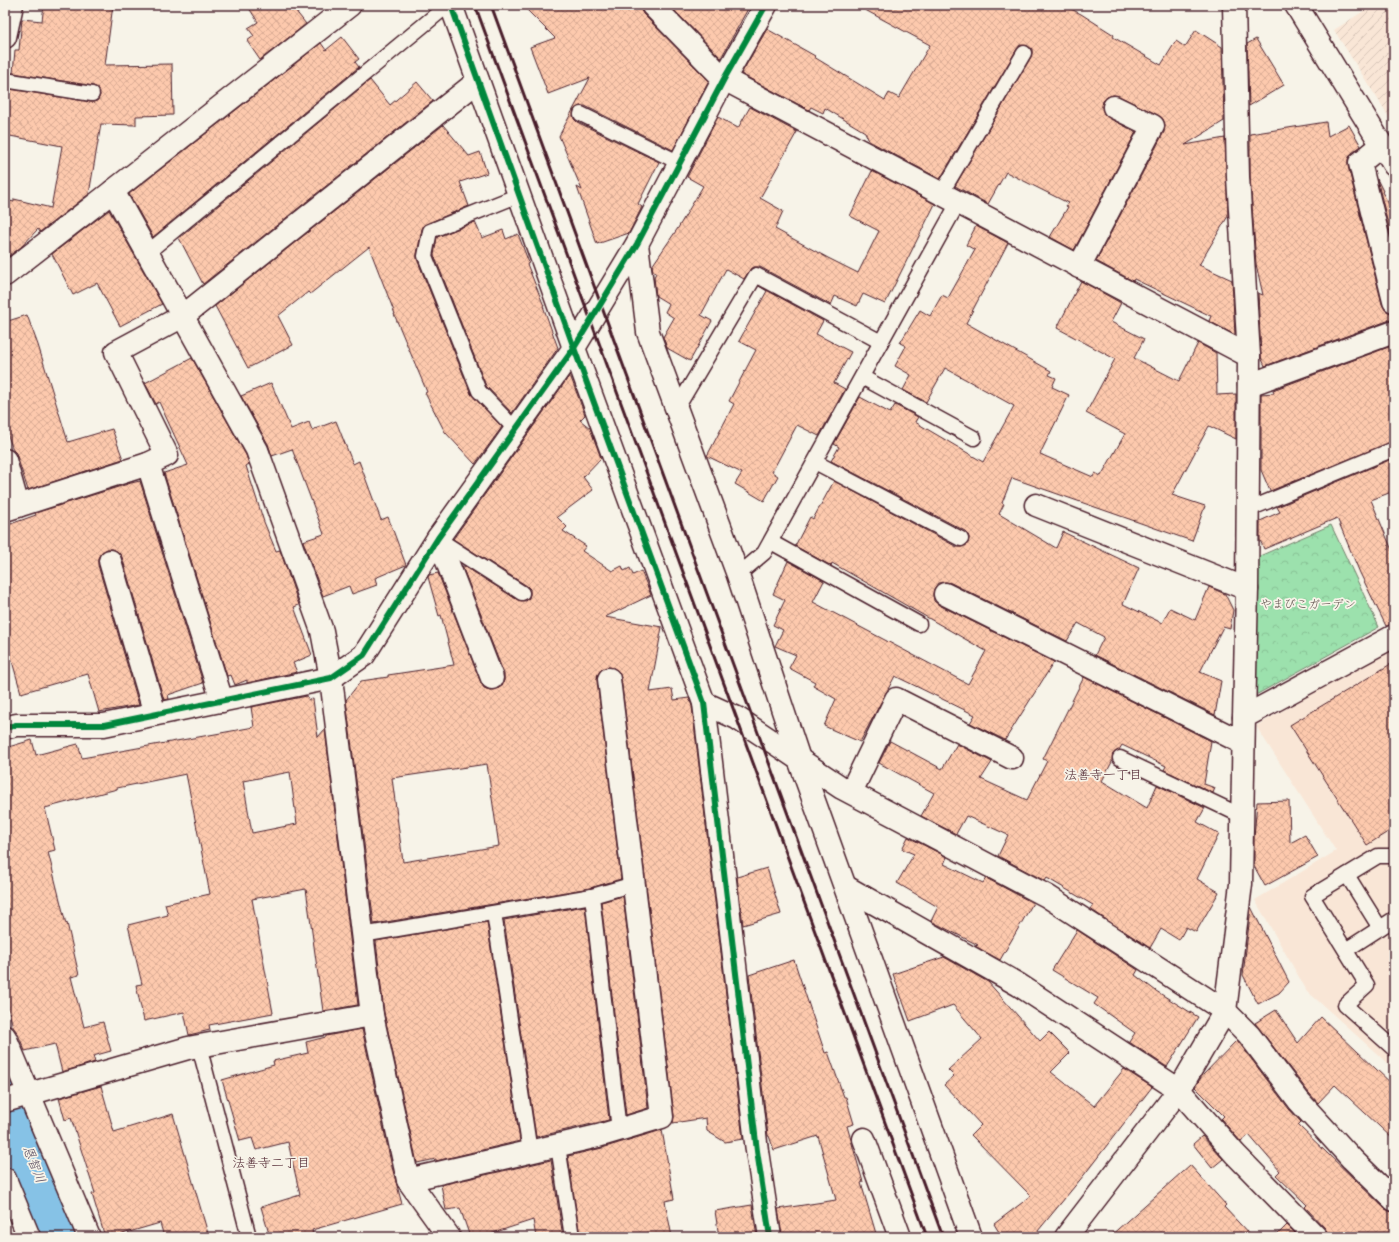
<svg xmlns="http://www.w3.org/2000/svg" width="1399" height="1242" font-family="Pangolin,'Klee One',sans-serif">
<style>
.built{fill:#f9e6d6}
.industrial{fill:url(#industrial-furrows)}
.park{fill:url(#park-crowns);stroke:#73806c}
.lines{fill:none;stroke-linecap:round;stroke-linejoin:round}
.river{stroke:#86c2e6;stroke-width:51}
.building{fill:url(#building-cross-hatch);stroke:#4a1f2b;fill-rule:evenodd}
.lane-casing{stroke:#4a1f2b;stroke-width:17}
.street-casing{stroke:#4a1f2b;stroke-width:25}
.secondary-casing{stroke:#4a1f2b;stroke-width:25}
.lane{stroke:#f7f3e8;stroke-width:14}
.street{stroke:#f7f3e8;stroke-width:22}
.secondary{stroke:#f7f3e8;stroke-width:22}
.rail{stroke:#4a1f2b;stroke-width:3}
.cycleway-casing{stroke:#f7f3e8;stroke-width:8}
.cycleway{stroke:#00873e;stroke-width:6}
.labels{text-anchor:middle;stroke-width:3.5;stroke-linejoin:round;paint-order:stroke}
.park-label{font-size:12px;fill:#5e504c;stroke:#f7f3e8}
.neighbourhood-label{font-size:13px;fill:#4a1f2b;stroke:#f7f3e8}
.water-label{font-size:13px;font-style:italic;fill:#5c5063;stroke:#f7f3e8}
</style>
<defs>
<pattern id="industrial-furrows" width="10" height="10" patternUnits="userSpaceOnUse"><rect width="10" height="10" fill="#f9e6d6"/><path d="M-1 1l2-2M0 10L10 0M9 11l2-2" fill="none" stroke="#d7c5b8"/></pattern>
<pattern id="park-crowns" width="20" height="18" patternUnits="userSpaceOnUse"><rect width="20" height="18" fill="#9ce1ad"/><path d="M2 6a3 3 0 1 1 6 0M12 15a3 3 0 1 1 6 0" fill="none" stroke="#88c195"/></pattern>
<pattern id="building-cross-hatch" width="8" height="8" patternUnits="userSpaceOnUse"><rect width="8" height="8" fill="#fdc9ad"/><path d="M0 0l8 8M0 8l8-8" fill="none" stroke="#daac95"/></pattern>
</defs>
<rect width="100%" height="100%" fill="#f7f3e8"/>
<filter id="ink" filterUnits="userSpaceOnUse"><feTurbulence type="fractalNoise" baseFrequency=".025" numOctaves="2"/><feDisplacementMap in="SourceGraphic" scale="8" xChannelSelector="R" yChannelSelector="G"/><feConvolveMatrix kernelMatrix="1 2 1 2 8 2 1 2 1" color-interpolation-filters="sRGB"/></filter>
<g filter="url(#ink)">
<!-- built -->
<polygon class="built" points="1394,647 1394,1069 1307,991 1255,900 1336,851 1256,726"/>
<!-- industrial -->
<polygon class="industrial" points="1373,5 1394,5 1394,125 1334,30"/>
<!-- park -->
<polygon class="park" points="1331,525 1379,627 1252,697 1255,558"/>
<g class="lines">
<!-- river -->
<polyline class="river" points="5,1090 66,1237"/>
</g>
<!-- building -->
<g class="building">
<polygon points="44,5 113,5 105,65 172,64 173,115 136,116 136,125 101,124 89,194 40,232 38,229 21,247 5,259 5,200 14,202 14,199 51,208 62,146 5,135 5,116 10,89 91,102 95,102 98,100 100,95 98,88 93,86 13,73 15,50 19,50 22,19 42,21"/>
<polygon points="247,5 291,5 306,24 260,60 247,41 254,36 248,28 258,22"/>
<polygon points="522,5 640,5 640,8 643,14 709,81 673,150 585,106 580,106 574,110 573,115 574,119 577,122 659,162 638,204 642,207 629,233 597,244 577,187 582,190 559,136 590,78 548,94 530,47 555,38"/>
<polygon points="669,5 750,5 721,58"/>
<polygon points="856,5 1063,5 1081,14 1114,35 1113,37 1161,65 1176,41 1185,47 1196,30 1222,47 1224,121 1185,145 1225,138 1228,216 1199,265 1232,280 1235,335 1209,321 1211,316 1134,279 1133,281 1096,261 1164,132 1165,125 1163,119 1158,115 1119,96 1113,95 1107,97 1103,101 1102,107 1104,114 1109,118 1136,132 1074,250 1050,237 1068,207 1066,206 1068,203 1006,172 988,204 955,186 1031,57 1032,53 1032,49 1028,46 1020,45 1017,49 940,179 869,141 865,132 825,108 823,113 811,107 809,110 741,74 767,29 815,56 814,57 885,100 889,93 899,98 930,45"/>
<polygon points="342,37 359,59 355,62 359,67 153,237 129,194 321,43 326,50"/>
<polygon points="1256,39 1284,85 1249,106 1247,44"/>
<polygon points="370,80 390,105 417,82 433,101 203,284 179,238"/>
<polygon points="750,107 797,132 760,198 783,211 775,229 828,258 858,273 879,231 850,216 872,171 935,204 885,304 863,294 857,306 835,296 831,305 760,267 755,267 751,268 744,279 726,269 701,315 712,321 690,361 667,348 663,337 674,318 665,312 669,304 656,296 654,277 656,273 653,271 652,266 678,228 703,186 687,177 718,117 738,128"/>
<polygon points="1326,122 1328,136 1349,125 1361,146 1352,153 1348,159 1348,166 1382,304 1385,310 1390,313 1394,313 1394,320 1390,320 1265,366 1261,357 1258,293 1263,295 1256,264 1250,176 1250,134"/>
<polygon points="443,125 469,156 480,152 487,173 460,182 469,206 424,225 422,229 417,254 417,259 471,394 502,427 475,464 445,432 425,393 427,392 394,314 395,314 369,247 310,294 308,292 278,316 293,345 248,368 215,306"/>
<polygon points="1377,179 1383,191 1382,192 1394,213 1394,249"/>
<polygon points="109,210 162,304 120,326 97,283 73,295 52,254"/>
<polygon points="475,222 482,238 503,230 506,239 518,234 529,263 527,264 544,306 543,306 558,348 512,413 486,386 434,255 437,237"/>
<polygon points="976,226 1008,243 966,323 1051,371 1049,375 1056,378 1052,387 1069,395 1040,454 1093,477 1095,473 1101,476 1125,434 1086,413 1115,359 1057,328 1081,281 1121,303 1111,322 1144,339 1134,358 1179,381 1198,343 1216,353 1217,395 1236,394 1236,439 1209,426 1172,495 1205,506 1192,541 1012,478 1002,503 1004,504 999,514 1056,548 1063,532 1139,568 1123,604 1162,623 1170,608 1195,620 1209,587 1225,594 1233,610 1230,629 1223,627 1200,672 1221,681 1215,715 1095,655 1104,637 1078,623 1067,641 951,583 945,582 938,583 934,589 933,594 934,601 939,605 1054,662 1005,740 970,723 975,715 895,676 860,742 824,726 836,699 813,686 815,682 789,668 796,655 775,646 783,630 773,625 785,600 773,594 788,561 824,581 813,602 968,684 986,651 832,563 831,566 795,546 810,517 813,519 834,481 957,547 962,547 968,543 969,538 968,534 965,531 831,461 839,447 834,444 860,397 890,413 895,405 918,417 915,422 983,462 1014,406 945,368 926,402 903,390 911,375 895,366 906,346 900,343 920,310 930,316 942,295 948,298 975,250 966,245"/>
<polygon points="759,286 823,321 816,334 851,352 834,383 845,389 819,436 797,425 772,472 778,476 764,501 735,484 742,473 707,456 734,404 729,401 756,350 739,341 767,291"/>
<polygon points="27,315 38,345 68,442 112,429 123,459 28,490 16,453 13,450 5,427 5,322"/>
<polygon points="1394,345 1394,441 1270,491 1261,470 1261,394 1274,393 1273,390"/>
<polygon points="192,358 246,455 249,464 246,466 264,522 276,551 280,550 299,605 294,607 312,655 293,663 297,672 247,683 247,680 235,685 231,675 227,676 164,473 188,465 159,402 156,404 145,383"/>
<path d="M570,375L585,415L580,420L590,428L601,458L583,477L593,490L557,517L567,527L563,531L586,546L582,551L612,571L622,566L624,571L630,568L633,575L641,571L651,595L605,617L662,627L650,692L672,689L674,700L689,698L692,706L743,1139L725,1142L707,1131L706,1118L673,1123L674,1116L621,678L619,672L614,668L608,667L602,669L598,674L597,680L621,879L590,888L374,924L346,700L361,681L388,677V675L454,665L441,615L439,616L428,577L429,575L438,573L481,683L484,688L490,690L497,689L502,686L504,680V674L462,566H464L518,600L526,601L529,598L530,594V589L527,586L453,539ZM487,764L499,846L403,862L392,778Z"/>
<polygon points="271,383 291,429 309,422 312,430 336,421 353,464 359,461 381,520 388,517 406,565 375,578 377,585 352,594 349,586 323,596 303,541 324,534 292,449 272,456 268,444 241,396"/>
<polygon points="1394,458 1394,491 1371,500 1394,555 1394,624 1386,626 1360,573 1337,518 1264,549 1260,540 1260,521 1280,512 1277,507"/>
<polygon points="140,481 203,683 168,695 169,699 164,700 122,557 118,552 113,549 107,549 101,553 98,558 98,565 139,705 99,712 88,674 21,693 5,636 5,526 36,515 35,513 131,483"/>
<polygon points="1394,662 1394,828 1367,845 1290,725"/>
<polygon points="1084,677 1211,741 1204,784 1215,788 1213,793 1164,770 1166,766 1122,745 1119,750 1113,754 1112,762 1102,781 1147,808 1157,785 1205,808 1197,822 1219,834 1197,879 1219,892 1196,932 1186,927 1179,940 1161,929 1150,948 1090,909 1093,905 1047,878 1045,881 998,856 1008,835 966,816 956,834 921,816 934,793 879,763 890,741 942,769 957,744 992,762 981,779 1027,800 1047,761 1043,759"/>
<path d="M307,696L309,700L313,699L318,737L325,729L358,1005L323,1011L306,889L252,899L273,1013L209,1025L210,1030L189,1035L184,1012L144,1021L136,985L142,984L128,925L168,915L165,904L210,894L186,774L117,788V789L45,808L55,850L48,852L66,924L67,923L79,975L71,977L84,1027L103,1022L111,1051L93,1056L95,1062L62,1072L55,1044L25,1051L17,1032L13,1027L5,996V748L32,740L36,755L78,744L82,758L254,727L251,707ZM290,772L297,824L252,833L243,781Z"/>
<polygon points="1289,801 1290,843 1305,835 1318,857 1265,886 1254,866 1254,838 1257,802"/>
<polygon points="908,837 947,857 944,864 983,883 986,878 1033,903 1000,960 975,946 978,945 931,921 938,907 897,883 914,854 902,849"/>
<polygon points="767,868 781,914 743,925 737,877"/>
<polygon points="623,896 648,1108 626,1115 601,902"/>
<polygon points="585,906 609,1120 536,1137 504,920"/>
<polygon points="1251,907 1289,982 1279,993 1258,1004 1243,975"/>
<polygon points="487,922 520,1141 436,1161 436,1159 417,1163 384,1013 376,941"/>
<polygon points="1077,930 1138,970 1135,975 1156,991 1198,1017 1167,1067 1129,1042 1135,1033 1094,1004 1098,998 1052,970"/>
<polygon points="944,957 988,982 1040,1041 1049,1032 1070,1053 1051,1072 1094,1106 1124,1069 1152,1087 1084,1175 1033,1237 1002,1237 994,1224 1031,1196 971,1135 981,1125 944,1085 954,1076 948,1070 982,1039 953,1005 910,1021 893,974"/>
<polygon points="794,960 825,1053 828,1052 844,1097 846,1097 854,1124 847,1126 863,1182 861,1183 877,1237 838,1237 837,1232 803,1237 782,1237 778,1209 836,1200 818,1136 774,1150 769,1136 768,1136 749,975"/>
<polygon points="1276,1010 1298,1043 1321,1017 1394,1086 1394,1140 1335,1085 1318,1103 1309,1093 1255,1023"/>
<polygon points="362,1029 392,1167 402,1204 312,1230 314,1237 270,1237 261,1207 300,1195 288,1142 256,1150 252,1138 240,1141 222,1080 274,1065 273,1061 308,1053 306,1042 326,1037 326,1036"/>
<polygon points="1237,1040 1289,1109 1301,1122 1298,1125 1385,1209 1394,1212 1394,1237 1328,1237 1328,1234 1325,1228 1305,1207 1307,1205 1276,1175 1280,1171 1249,1135 1241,1142 1221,1119 1224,1116 1195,1087 1202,1076"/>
<polygon points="101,1086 114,1132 173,1114 209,1237 164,1237 160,1223 112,1237 105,1237 92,1194 95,1193 71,1118 65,1120 59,1098"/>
<polygon points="662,1130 674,1199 665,1201 672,1237 580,1237 568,1156 602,1148"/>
<polygon points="1202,1136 1223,1159 1212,1168 1193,1144"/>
<polygon points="551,1160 563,1237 536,1237 533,1220 481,1237 470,1237 460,1208 446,1210 441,1185"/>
<polygon points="1190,1165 1226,1205 1224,1207 1252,1237 1109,1237"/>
<polygon points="752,1205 757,1237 719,1237 715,1211"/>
<polygon points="1287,1225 1299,1237 1275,1237"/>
</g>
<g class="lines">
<defs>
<g id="lane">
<polyline points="5,80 92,94"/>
<polyline points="581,114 680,163"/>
<polyline points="941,194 1024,53"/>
<polyline points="148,252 448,5"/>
<polyline points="862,377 974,438"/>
<polyline points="677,408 756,275 881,342"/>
<polyline points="515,429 479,391 425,256 430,231 519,195"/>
<polyline points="815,462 961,539"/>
<polyline points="1247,510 1394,449"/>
<polyline points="438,539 522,593"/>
<polyline points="771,542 919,624"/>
<polyline points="738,575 764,553 958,203"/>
<polyline points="1120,758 1242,816"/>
<polyline points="1394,856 1378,856 1312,896 1367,985 1345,1005 1394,1049"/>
<polyline points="1347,875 1380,928"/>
<polyline points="494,913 530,1152"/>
<polyline points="362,935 592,896"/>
<polyline points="1346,950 1394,919"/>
<polyline points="199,1046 249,1237"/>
<polyline points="619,1130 592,896 634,884"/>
<polyline points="558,1146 572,1237"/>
</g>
<g id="street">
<polyline points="451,5 574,348 704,703 757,1151 770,1237"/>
<polyline points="652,5 724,79 1249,356"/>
<polyline points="1234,5 1238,177 1249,356 1247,589 1244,717"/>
<polyline points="5,37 12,5"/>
<polyline points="1382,145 1360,163 1394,301"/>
<polyline points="113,191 257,450 322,631 331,678 372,1015 408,1180 449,1237"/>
<polyline points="637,244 648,332 738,575 800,762 971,1237"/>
<polyline points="1079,267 1153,126 1114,107"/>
<polyline points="5,275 113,191 350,5"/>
<polyline points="1249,385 1394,332"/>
<polyline points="5,460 18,506"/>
<polyline points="148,464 167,455 116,352 183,316 478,81"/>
<polyline points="1036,505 1247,589"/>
<polyline points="5,510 148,464 222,701"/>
<polyline points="438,538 492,678"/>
<polyline points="110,561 155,714"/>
<polyline points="945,594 1243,743"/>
<polyline points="704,703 737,718 842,788 1047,896 1225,1011 1249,1035 1299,1101 1352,1159 1394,1200"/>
<polyline points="5,728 16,725 104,725 331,678 364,655 438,538 574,348 637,244 724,79 766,5"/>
<polyline points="851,792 896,699 1012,758"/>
<polyline points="846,887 1019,985 1179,1090 1235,1154 1316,1237"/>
<polyline points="5,1037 89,1237"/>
<polyline points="5,1101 188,1048 372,1015"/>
<polyline points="864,1139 900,1237"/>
<polyline points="5,1179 29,1237"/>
<polyline points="408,1180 598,1136 662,1117 609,679"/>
<polyline points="1066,1237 1179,1090 1225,1011 1241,884 1244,717 1394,636"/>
</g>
<polyline id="secondary" points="1296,5 1394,165"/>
</defs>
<!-- lane casing -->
<use href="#lane" class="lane-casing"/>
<!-- street casing -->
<use href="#street" class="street-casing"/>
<!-- secondary casing -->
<use href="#secondary" class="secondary-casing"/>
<!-- lane -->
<use href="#lane" class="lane"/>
<!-- street -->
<use href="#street" class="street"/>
<!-- secondary -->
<use href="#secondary" class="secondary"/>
<!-- rail -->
<g class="rail">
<polyline points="475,5 927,1237"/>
<polyline points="491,5 943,1237"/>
</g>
<defs>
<g id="cycleway">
<polyline points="451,5 574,348 704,703 757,1151 770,1237"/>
<polyline points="5,728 16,725 104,725 331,678 364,655 438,538 574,348 637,244 724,79 766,5"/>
</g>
</defs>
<!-- cycleway casing -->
<use href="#cycleway" class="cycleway-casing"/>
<!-- cycleway -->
<use href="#cycleway" class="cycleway"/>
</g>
</g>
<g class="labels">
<!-- park labels -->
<g class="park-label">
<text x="1308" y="608">やまびこガーデン</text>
</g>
<!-- neighbourhood labels -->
<g class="neighbourhood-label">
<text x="1103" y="779">法善寺一丁目</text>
<text x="271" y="1167">法善寺二丁目</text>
</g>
<!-- water labels -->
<g class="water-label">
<text transform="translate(35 1164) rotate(68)" y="5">恩智川</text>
</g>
</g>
<!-- margin -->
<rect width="1399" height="1242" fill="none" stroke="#f7f3e8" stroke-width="20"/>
<rect x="10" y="10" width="1379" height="1222" fill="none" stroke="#4a1f2b" stroke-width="1.5" filter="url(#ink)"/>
</svg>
